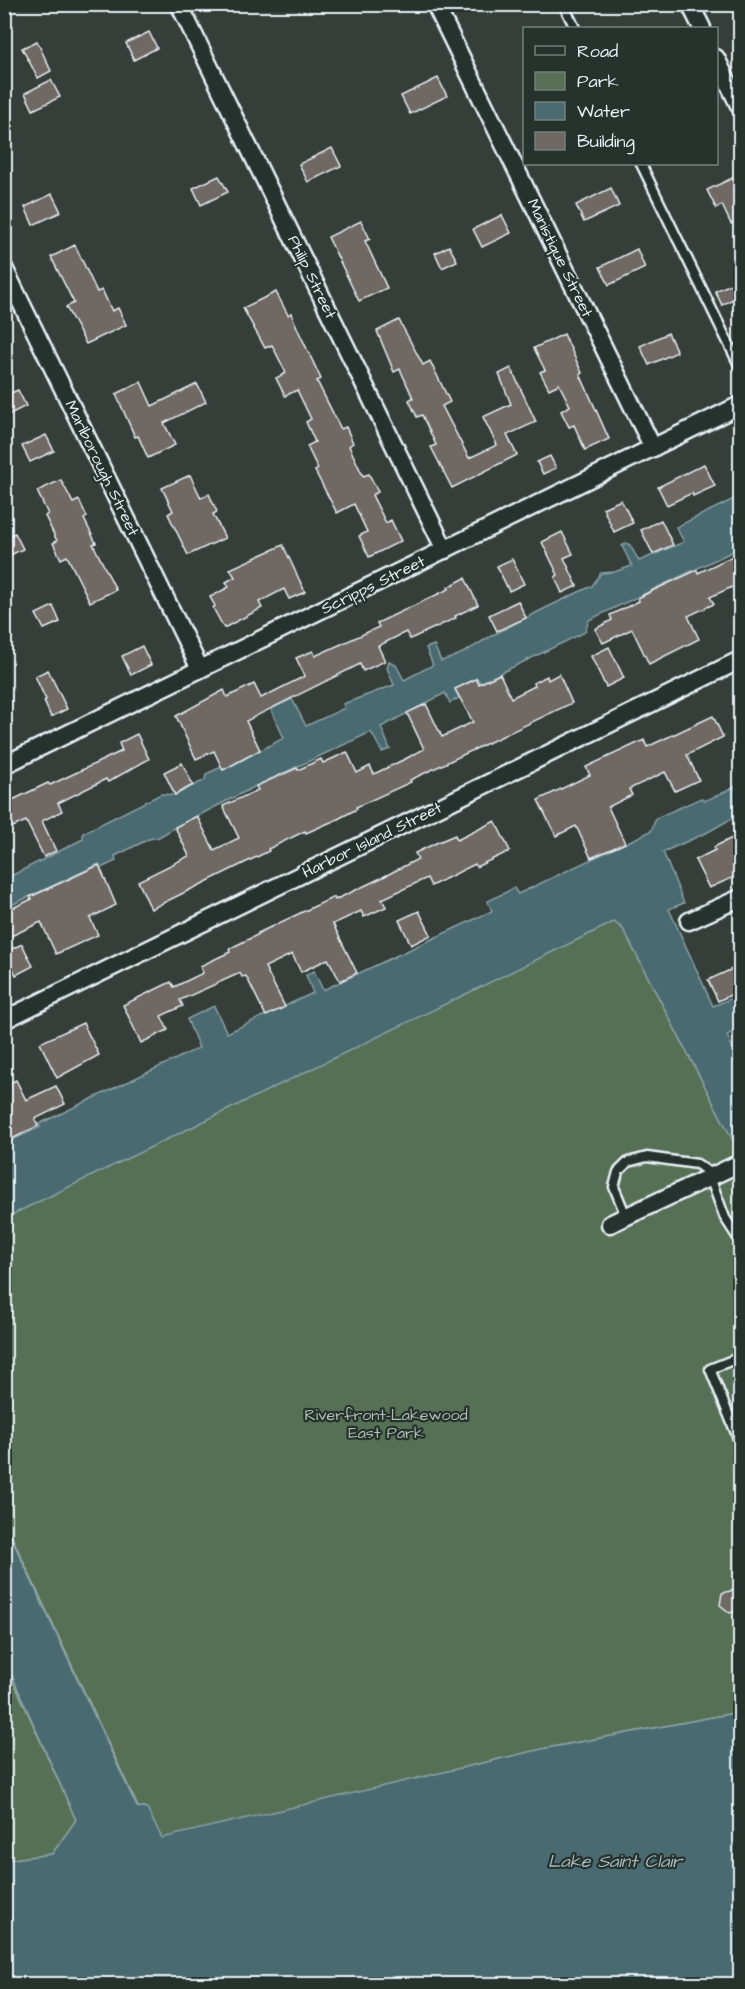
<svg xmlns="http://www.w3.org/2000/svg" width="745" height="1989" viewBox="0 0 745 1989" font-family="'Architects Daughter',sans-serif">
<rect width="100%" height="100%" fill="#353e38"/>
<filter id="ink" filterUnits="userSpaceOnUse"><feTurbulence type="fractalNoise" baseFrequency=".0167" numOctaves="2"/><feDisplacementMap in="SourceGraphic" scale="12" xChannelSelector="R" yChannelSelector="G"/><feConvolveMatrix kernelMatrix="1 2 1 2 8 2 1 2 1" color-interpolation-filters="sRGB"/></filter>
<g filter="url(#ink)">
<g fill="#576f54" stroke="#a0b0a6" stroke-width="1.5">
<polygon points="614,921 623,929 740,1154 740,1712 547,1748 162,1839 147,1809 138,1807 5,1522 4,1218"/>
<polygon points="4,1660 76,1820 52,1854 5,1860"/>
</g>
<g fill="#4a6b71" stroke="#89a1a7" stroke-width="1.5">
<path d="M 738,497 L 740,501 L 740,548 L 589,620 L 585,632 L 480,683 L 477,678 L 455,689 L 459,698 L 450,703 L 445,693 L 381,727 L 390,749 L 382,752 L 371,732 L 256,786 L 174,828 L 159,837 L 149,839 L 115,856 L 116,861 L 101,868 L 99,864 L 5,908 L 5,879 L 83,839 L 83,833 L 161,794 L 175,795 L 205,780 L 206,774 L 221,767 L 223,770 L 284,738 L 271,709 L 292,699 L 306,726 L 345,708 L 343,704 L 394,685 L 387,668 L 389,661 L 396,665 L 404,680 L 433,665 L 426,648 L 434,645 L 441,661 C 465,655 474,645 495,634 C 527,617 559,601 592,586 L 601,573 L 614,572 L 632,566 L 622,546 L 626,543 L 630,545 L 639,561 L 684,542 L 676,527 Z"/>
<polygon points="740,774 740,814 706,833 663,852 684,903 669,909 713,1006 740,995 740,1028 727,1035 734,1051 739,1049 740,1052 740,1154 623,929 614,922 5,1218 4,1142 6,1143 40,1127 39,1124 199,1048 187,1019 214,1006 227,1033 313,993 306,975 314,971 323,990 492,911 488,901 514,888 518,894 651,831 656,818 701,798 705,801 737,786"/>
<polygon points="4,1522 137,1807 147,1809 162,1838 542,1749 740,1712 740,1984 5,1984 5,1860 52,1854 76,1820 5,1660"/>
</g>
<g fill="#706863" stroke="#e8f1f8" stroke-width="1.5">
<polygon points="149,32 157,48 134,60 126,43"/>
<polygon points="37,41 51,71 38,78 22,48"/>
<polygon points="438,78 447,96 410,114 401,96"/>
<polygon points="51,80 60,97 33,110 25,93"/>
<polygon points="332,148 341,166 308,182 299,164"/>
<polygon points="741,174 741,220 731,224 722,205 716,208 707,190"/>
<polygon points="219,176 228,192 201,205 193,188"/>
<polygon points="611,188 619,206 584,222 576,205"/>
<polygon points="52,194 61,212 33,225 25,207"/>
<polygon points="502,215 511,233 482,247 473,229"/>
<polygon points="361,221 370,239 365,241 387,288 359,301 328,237"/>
<polygon points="75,245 97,292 102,290 112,311 118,308 126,325 86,344 66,307 74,303 51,257"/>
<polygon points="449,246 457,261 442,268 435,253"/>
<polygon points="637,249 645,268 609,285 600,267"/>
<polygon points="731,284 737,297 722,305 715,291"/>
<polygon points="276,292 288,315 291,313 299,332 321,379 317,381 341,429 346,427 353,443 349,446 363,476 369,474 378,492 372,495 386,523 391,520 401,541 369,557 359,536 367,532 354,504 337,513 315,471 318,469 307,446 315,442 306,422 311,419 297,390 285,396 276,378 286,373 272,345 265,348 243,308"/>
<polygon points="399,320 423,365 430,361 450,402 442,406 469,458 497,445 483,417 511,404 499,374 511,368 536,422 507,435 517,455 452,488 431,447 436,445 422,415 417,417 409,400 413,398 400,369 394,372 377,331"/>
<polygon points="668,333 677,352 649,365 640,346"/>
<polygon points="564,334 582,373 580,374 609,439 585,450 574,425 569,427 561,411 570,406 559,384 549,389 540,372 545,370 534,348"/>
<polygon points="141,382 152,406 197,384 206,402 164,423 175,445 148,458 138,436 135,437 116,394"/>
<polygon points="18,390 26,406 4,417 4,396"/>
<polygon points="46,435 54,451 30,462 22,446"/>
<polygon points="550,456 556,468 543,474 537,462"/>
<polygon points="704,464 715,486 693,496 692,493 667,505 658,487"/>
<polygon points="190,475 201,498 209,494 217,512 213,514 225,538 188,555 168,514 173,511 162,488"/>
<polygon points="61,480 73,503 79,500 87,517 84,519 96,543 93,544 116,590 90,602 67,556 61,559 53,543 57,541 45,516 48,514 37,491"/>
<polygon points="621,500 633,523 614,532 603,508"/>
<polygon points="661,520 673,545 653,554 641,530"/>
<polygon points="562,532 573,554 564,558 577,586 562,593 555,577 558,575 542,542"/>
<polygon points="15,533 23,549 4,558 4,538"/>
<polygon points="283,545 305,592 289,599 284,589 259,602 262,608 224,628 213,608 215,606 210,597 229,587 226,582 235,577 230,569"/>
<polygon points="737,554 741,562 741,583 710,597 714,604 688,616 699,639 649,664 632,629 603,643 595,629 612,620 610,615 639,601 638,598 656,589 697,570 698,573"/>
<polygon points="512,559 524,584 509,591 497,566"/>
<polygon points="465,578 478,605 455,616 456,618 410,639 406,632 378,646 385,661 363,671 360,664 246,721 260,750 223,770 214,751 196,759 176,716 224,690 227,697 254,684 261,698 305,676 296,658 313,651 315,656 379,627 377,623 449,589 448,587"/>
<polygon points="518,601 526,618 497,631 489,615"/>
<polygon points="53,606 60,622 44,629 36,614"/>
<polygon points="142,646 151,665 131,675 122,656"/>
<polygon points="609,647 624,678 606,687 591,656"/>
<polygon points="48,670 67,709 51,717 44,701 46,700 35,676"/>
<polygon points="500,674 511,698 535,686 533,683 547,676 548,680 559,674 572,703 410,780 411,782 356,807 357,809 338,819 306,833 305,831 268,849 269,851 151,909 138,881 189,856 175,827 197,816 214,850 239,838 223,806 258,790 256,786 297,768 298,770 321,759 323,763 347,752 357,773 370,766 374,774 407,758 424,749 407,713 426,704 442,737 473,722 455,689 476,679 479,684"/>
<polygon points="713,716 723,737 687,755 699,780 675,791 665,772 629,789 632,795 608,807 625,843 591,858 576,826 556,836 538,800 590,775 586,767 644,740 647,747"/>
<polygon points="137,734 149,759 108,782 106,779 58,803 62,811 42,821 56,851 44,857 26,821 4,831 4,804 48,783 50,785 122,751 119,743"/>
<polygon points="182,763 193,785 175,795 164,772"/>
<polygon points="495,821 510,851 476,867 475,864 431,886 427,878 382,899 386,907 364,917 361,911 333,924 357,973 340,981 328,959 301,972 292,954 265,967 285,1007 266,1016 246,976 242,977 240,973 180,1000 183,1006 161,1016 168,1030 141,1043 123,1005 171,982 174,987 203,973 200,966 230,952 229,949 259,934 258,933 334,897 335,900 383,877 418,859 415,853 436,843 455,835 457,840"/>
<polygon points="741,837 741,874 709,888 695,860 715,850 714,847 732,838 733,840"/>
<polygon points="99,865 116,905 90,918 98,935 56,954 41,922 9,937 4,928 4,912 32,899 30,897"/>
<polygon points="419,911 431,935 411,945 399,920"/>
<polygon points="22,944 33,966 16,975 5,952"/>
<polygon points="741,965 741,990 718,1001 708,980"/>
<polygon points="83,1023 99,1055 57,1078 40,1043"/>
<polygon points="16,1080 26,1100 56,1086 65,1104 35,1119 38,1126 4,1143 4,1086"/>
<polygon points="734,1590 741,1595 741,1609 730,1613 720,1605 722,1593"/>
</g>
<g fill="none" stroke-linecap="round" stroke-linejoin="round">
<defs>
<g id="service">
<polyline points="563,4 575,28"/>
<polyline points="641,164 740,367"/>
<polyline points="626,1216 614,1187 618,1172 628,1162 647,1157 697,1164 708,1172 725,1218 740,1241"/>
<polyline points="740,1357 710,1369 740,1443"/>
</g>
<g id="minor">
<polyline points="179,4 445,550"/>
<polyline points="435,4 653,448"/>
<polyline points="690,4 702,28"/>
<polyline points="716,58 740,107"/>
<polyline points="4,268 200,669"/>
<polyline points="4,765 740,405"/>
<polyline points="689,921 740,898"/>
<polyline points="4,1020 740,660"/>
<polyline points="610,1224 740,1163"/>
</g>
</defs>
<use href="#service" stroke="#e8f1f8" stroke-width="13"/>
<use href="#minor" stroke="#e8f1f8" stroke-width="21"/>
<use href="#service" stroke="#26332d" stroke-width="8"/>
<use href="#minor" stroke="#26332d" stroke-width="16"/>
</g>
</g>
<g text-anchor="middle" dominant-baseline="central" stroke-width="4.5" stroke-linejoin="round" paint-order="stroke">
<g font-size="16" fill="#e8f1f8" stroke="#26332d">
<text transform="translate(560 258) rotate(64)">Manistique Street</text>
<text transform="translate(312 277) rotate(64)">Philip Street</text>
<text transform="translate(102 468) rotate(64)">Marlborough Street</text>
<text transform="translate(373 585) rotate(-26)">Scripps Street</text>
<text transform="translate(372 840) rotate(-26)">Harbor Island Street</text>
</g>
<g font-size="16" fill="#aebdb6" stroke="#26332d">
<text x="386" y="1415">Riverfront-Lakewood<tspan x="386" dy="18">East Park</tspan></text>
</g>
<g font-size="18" font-style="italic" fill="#a9bbc2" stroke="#26332d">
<text x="615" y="1861">Lake Saint Clair</text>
</g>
</g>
<rect width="745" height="1989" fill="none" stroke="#26332d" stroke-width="24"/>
<rect x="12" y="12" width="721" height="1965" fill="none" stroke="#e8f1f8" stroke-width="2" filter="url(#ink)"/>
<rect x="523" y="27" width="195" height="138" fill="#26332d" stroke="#747f7e" stroke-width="1.5"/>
<rect x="535" y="46" width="30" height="9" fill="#26332d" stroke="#747f7e" stroke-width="1.5"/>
<text x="577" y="57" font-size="18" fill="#e8f1f8">Road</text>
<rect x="535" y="72" width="30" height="18" fill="#576f54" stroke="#747f7e" stroke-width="1.5"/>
<text x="577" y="87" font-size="18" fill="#e8f1f8">Park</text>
<rect x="535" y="102" width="30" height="18" fill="#4a6b71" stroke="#747f7e" stroke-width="1.5"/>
<text x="577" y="117" font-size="18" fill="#e8f1f8">Water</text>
<rect x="535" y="132" width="30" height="18" fill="#706863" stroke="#747f7e" stroke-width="1.5"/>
<text x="577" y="147" font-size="18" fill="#e8f1f8">Building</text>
</svg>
